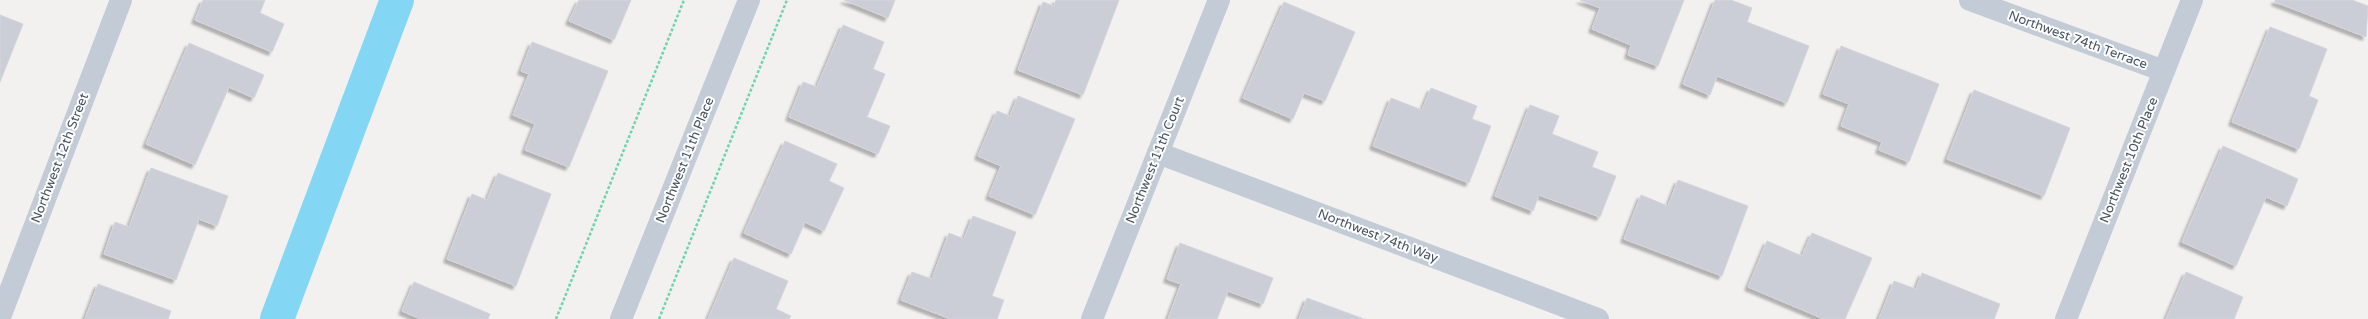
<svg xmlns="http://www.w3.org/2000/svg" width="2368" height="319" viewBox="0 0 2368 319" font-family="'Varela Round',sans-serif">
<defs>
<filter id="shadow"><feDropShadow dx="-3.5" dy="3.5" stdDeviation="1" flood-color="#0004"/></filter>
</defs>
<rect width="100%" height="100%" fill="#f3f0f0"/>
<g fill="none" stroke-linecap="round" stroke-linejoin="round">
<polyline stroke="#83d7f5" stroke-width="34" points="277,319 397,0"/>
</g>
<g fill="#cbced6" stroke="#d3d5dc" filter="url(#shadow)">
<polygon points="203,0 265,0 260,13 284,24 272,52 195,20"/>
<polygon points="579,0 631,0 614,40 569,21"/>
<polygon points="844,0 895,0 888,18"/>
<polygon points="1056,0 1119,0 1083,95 1018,70 1043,2 1054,6"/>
<polygon points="1580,0 1684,0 1658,66 1628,55 1631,45 1592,29 1600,8"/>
<polygon points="1715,0 1731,0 1752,8 1747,22 1809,46 1787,103 1717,76 1710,95 1683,84"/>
<polygon points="2275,0 2352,0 2368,6 2366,37 2275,2"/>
<polygon points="1284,2 1355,32 1325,101 1304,93 1293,119 1243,98"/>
<polygon points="0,15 23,24 0,82"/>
<polygon points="843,25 884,42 873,69 885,74 867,117 890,126 878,154 789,117 803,82 817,87"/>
<polygon points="2270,27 2327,49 2309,96 2318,100 2299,149 2232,122"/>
<polygon points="532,42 608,71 569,167 525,150 535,124 513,115 529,74 521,71"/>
<polygon points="189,43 264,75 254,98 229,87 195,165 146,144"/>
<polygon points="1841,46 1939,84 1909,162 1879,150 1882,142 1841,126 1849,104 1823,94"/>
<polygon points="1431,88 1477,106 1472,119 1491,126 1469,183 1373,146 1391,98 1422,110"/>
<polygon points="1974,90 2070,128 2044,196 1947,159"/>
<polygon points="1018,96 1075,119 1035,215 989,196 1001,166 978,156 997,111 1010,116"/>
<polygon points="1530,105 1559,116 1552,134 1598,152 1592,167 1616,176 1600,217 1539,195 1533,211 1495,196"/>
<polygon points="785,141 837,164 829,181 844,188 824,231 805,222 791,254 744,233"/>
<polygon points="2223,146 2298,179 2287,206 2266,197 2236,266 2182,242"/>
<polygon points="151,168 228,196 217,226 199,219 176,280 104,254 115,222 129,227"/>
<polygon points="498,173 551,194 516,286 447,259 472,194 487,200"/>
<polygon points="1678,180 1748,206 1722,276 1624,239 1641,195 1668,206"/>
<polygon points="973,216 1016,232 992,296 1004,300 997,319 951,319 901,300 912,272 932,279 949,233 964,239"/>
<polygon points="1812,233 1872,258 1845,319 1824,319 1748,287 1767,241 1802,256"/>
<polygon points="1180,243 1273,278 1263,304 1228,291 1217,319 1168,319 1181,284 1167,279"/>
<polygon points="734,258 788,281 776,309 791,316 789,319 708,319"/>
<polygon points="2186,272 2243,297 2234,319 2166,319"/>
<polygon points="1922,273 2000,304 1994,319 1879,319 1894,281 1916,289"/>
<polygon points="414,282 490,314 488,319 421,319 402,311"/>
<polygon points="98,284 171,311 168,319 85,319"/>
<polygon points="1307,298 1364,319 1299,319"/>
</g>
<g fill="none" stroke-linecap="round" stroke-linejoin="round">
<g stroke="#6ed6a9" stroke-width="2.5" stroke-dasharray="3 2" stroke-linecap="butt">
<polyline points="556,319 684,0"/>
<polyline points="659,319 787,0"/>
</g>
<g stroke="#c2cbd6" stroke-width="22">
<polyline points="1970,0 2164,71"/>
<polyline points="1158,153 1598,319"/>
<polyline points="0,317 121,0"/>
<polyline points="621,319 749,0"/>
<polyline points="1092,319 1219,0"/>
<polyline points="2066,319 2192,0"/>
</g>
</g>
<g text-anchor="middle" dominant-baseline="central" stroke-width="4" stroke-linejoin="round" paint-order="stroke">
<g font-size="13" fill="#46525f" stroke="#fff">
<text transform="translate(2078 40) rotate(20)">Northwest 74th Terrace</text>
<text transform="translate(60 158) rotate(-69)">Northwest 12th Street</text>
<text transform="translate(685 160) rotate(-68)">Northwest 11th Place</text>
<text transform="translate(1155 160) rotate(-68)">Northwest 11th Court</text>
<text transform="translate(2129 160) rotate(-68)">Northwest 10th Place</text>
<text transform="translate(1378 236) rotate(21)">Northwest 74th Way</text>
</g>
</g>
</svg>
